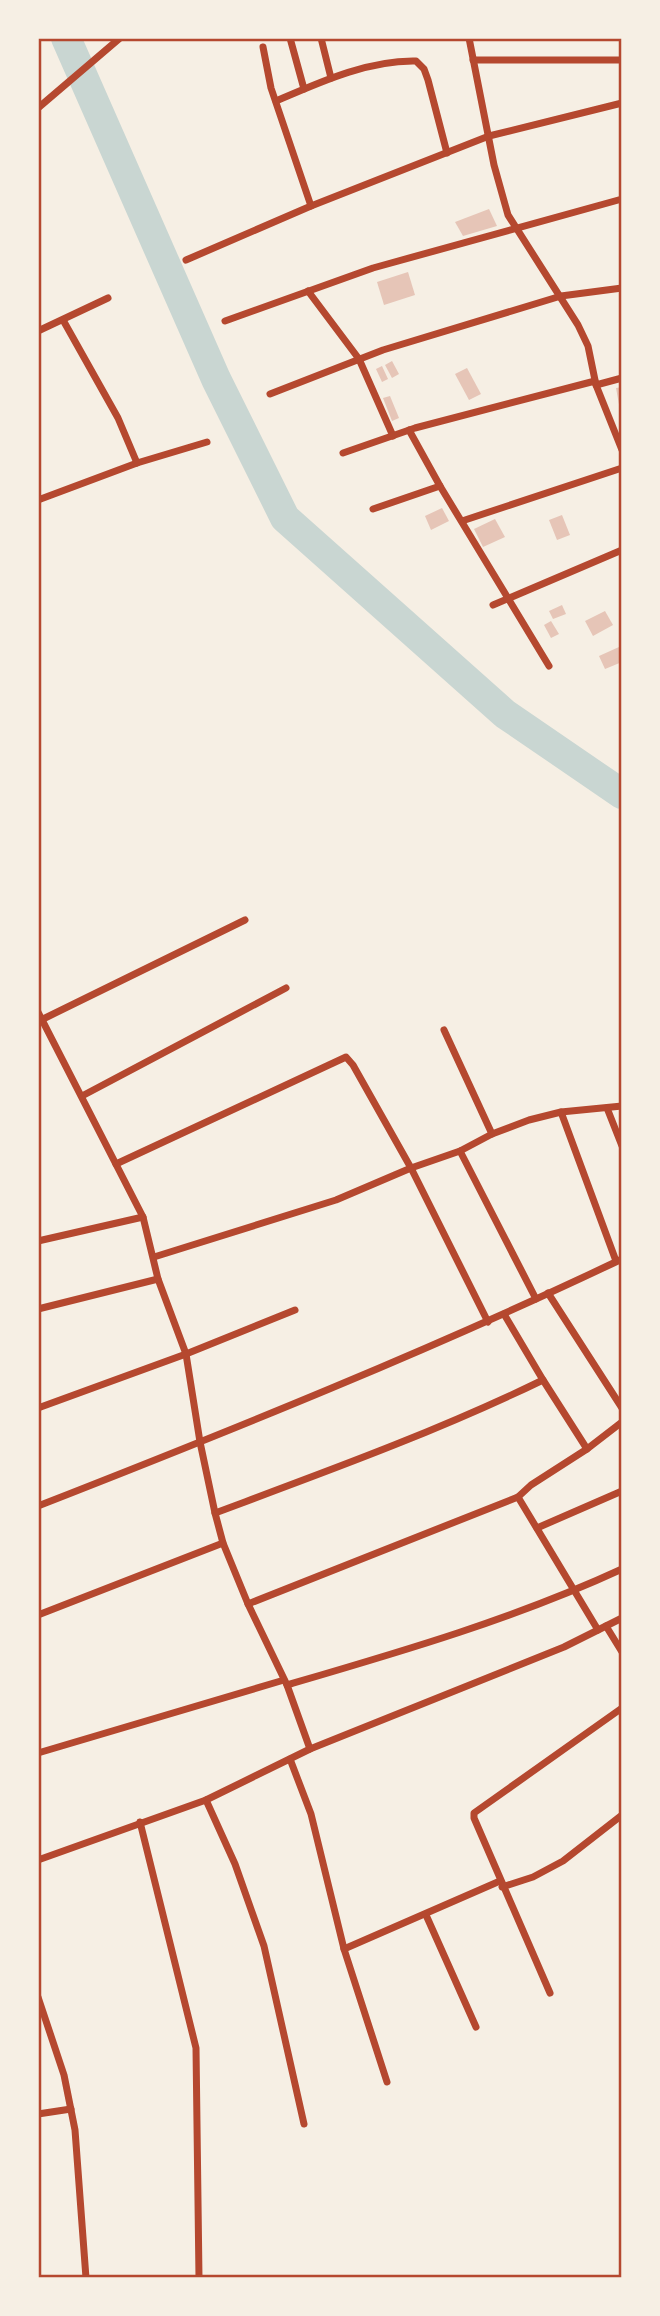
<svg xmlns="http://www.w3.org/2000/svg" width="660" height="2316" viewBox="0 0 660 2316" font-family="'Noto Sans',sans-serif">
<rect width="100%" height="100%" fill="#f6efe4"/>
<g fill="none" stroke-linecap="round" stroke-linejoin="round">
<polyline stroke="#c9d6d2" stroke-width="30" points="66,38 216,379 285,518 505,714 622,794"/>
</g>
<g fill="#e6c5b7">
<polygon points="489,209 497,226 463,236 455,222"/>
<polygon points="408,272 415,295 384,305 377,282"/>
<polygon points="392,361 399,374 392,378 385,365"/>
<polygon points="382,366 388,379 382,382 376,369"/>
<polygon points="467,368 481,394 469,400 455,374"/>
<polygon points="622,387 622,410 620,410 616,388"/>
<polygon points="390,396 399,418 392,421 383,398"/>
<polygon points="442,508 449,521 431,530 425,516"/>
<polygon points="562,515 570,535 557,540 549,520"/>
<polygon points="495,519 505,537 483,547 474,529"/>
<polygon points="562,605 566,614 553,619 549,611"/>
<polygon points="605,611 613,625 593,636 585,621"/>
<polygon points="551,621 559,634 551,638 544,625"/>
<polygon points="619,647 622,662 605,669 599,656"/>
</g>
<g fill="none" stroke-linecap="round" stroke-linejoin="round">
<g stroke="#b5482f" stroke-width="7">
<polyline points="290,38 304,89"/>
<polyline points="321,38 331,78"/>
<polyline points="469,38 494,165 508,215 578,325 588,346 596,385 622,450"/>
<polyline points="263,47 271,88 311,206"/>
<polyline points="473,60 622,60"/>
<path d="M 276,101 C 320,82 368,60 416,61 L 424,69 L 428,80 L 447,153"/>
<polyline points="38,108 120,38"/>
<polyline points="186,260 311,206 489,136 622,103"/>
<polyline points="308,291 359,359 393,436"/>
<polyline points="63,320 118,418 137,463"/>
<polyline points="225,321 373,268 622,199"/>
<polyline points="38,331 108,298"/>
<polyline points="596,385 622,378"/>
<polyline points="270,394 383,350 561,296 622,288"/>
<polyline points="409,430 440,486 549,666"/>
<polyline points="343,453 415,428 595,381"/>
<polyline points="38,500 137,463 207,442"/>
<polyline points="373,509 440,486"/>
<polyline points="462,521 622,468"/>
<polyline points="493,605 622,550"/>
<polyline points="38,1012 143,1217 158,1279 186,1354 200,1442 215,1513 223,1543 248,1604 287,1685 310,1749"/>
<polyline points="39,1021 245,920"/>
<polyline points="444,1030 492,1134"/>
<polyline points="82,1096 286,988"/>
<polyline points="607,1108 622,1146"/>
<polyline points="561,1112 616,1261"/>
<polyline points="460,1151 536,1299"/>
<polyline points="116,1164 346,1057 353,1065 411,1168 488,1322"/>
<polyline points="38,1241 143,1217"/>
<polyline points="154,1257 336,1200 411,1168 460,1151 492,1134 529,1120 561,1112 622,1106"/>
<polyline points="548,1293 622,1408"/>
<polyline points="38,1309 158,1279"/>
<polyline points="504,1314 543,1380 587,1449"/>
<polyline points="38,1408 186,1354 295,1310"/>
<polyline points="518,1497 598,1630"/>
<path d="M 38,1506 C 235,1429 431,1350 622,1259"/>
<path d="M 215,1513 C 325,1472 436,1432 543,1380"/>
<polyline points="537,1528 622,1491"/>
<polyline points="248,1604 518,1497 531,1485 587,1449 622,1422"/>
<polyline points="38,1615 223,1543"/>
<polyline points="606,1626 622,1652"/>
<path d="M 287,1685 C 400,1652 514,1619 622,1569"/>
<polyline points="38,1753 284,1680"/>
<polyline points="290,1759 311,1814 344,1949 387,2082"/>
<polyline points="206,1800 235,1864 264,1946 304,2124"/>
<polyline points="140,1822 196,2048 199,2278"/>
<polyline points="38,1860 206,1800 310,1749 564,1647 622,1618"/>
<polyline points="502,1887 533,1877 563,1861 622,1815"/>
<polyline points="426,1915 476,2027"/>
<polyline points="344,1949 500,1881"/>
<polyline points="550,1993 474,1818 474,1813 622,1708"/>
<polyline points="38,1997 64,2075 75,2130 86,2278"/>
<polyline points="38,2114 71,2109"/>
</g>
</g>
<rect width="660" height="2316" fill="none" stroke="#f6efe4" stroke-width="80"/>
<rect x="40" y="40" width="580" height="2236" fill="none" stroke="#b5482f" stroke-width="2.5"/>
</svg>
